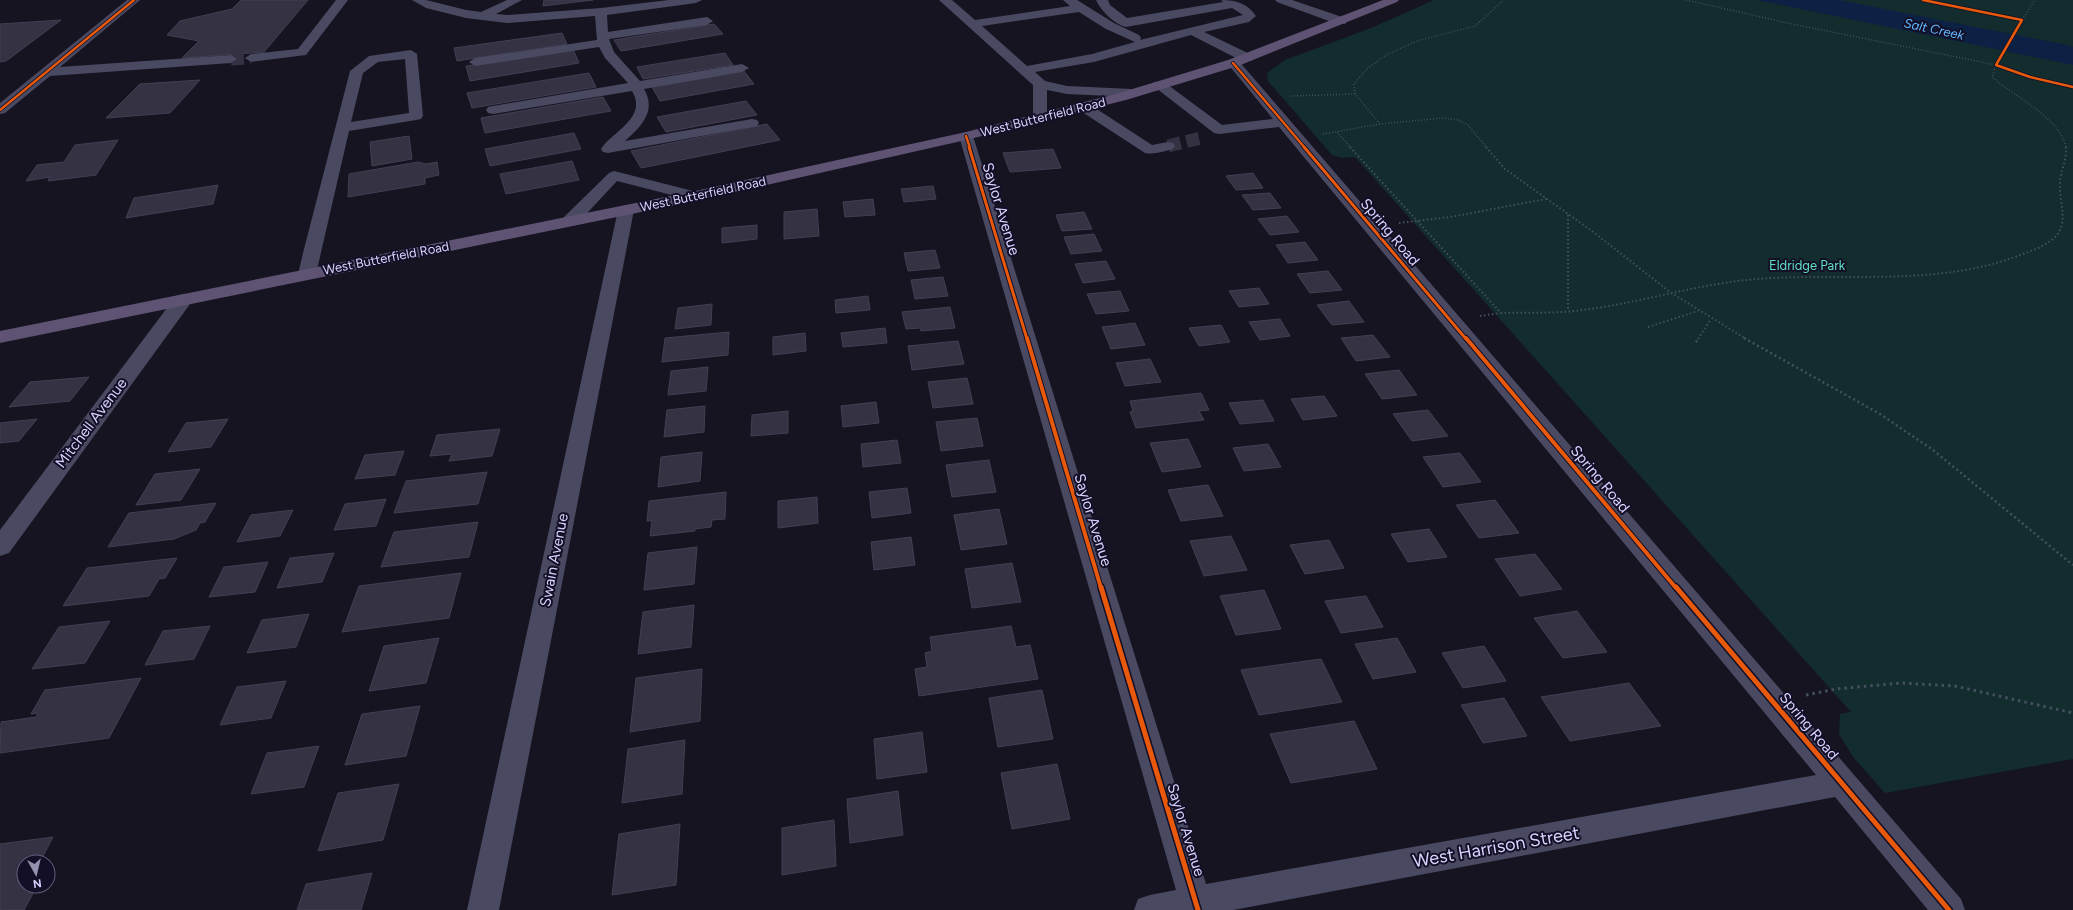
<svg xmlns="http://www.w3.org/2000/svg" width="2073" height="910" viewBox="0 0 2073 910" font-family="Figtree,sans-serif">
<rect width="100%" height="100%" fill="#161421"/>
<polygon fill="#132c2d" points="1434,0 2073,0 2073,759 1885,793 1853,757 1839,734 1840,714 1851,712 1355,157 1341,158 1332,155 1268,81 1267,73 1285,60 1371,28"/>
<polygon fill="#0d2144" points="1757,0 1839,0 2067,45 2073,47 2073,65"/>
<g fill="#343243" stroke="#433f54">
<polygon points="241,0 308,0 264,52 182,58 199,41 167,35 180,21 232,9"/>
<polygon points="544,0 593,0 543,6"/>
<polygon points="61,20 6,61 0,62 0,24"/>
<polygon points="714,24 723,34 621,51 614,40"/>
<polygon points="562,33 567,44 457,61 454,48"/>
<polygon points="573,49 579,63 470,81 466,66"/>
<polygon points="725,53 733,65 643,79 637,67"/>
<polygon points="744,71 754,84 660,101 652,87"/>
<polygon points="589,73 596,87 472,108 467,93"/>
<polygon points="200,80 170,113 106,118 140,84"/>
<polygon points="603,97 611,111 485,133 481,118"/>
<polygon points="746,101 757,115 666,132 657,117"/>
<polygon points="767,124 780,140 641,168 631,151"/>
<polygon points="574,133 581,149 490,166 485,149"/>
<polygon points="409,136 412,159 372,166 370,142"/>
<polygon points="118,140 96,175 48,181 50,177 26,181 37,165 64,162 75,145"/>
<polygon points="1053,149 1061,168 1010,172 1003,153"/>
<polygon points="572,161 579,180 506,194 500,174"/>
<polygon points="418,162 426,164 437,162 439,175 425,178 425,184 348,197 349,174"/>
<polygon points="1253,173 1263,188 1236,190 1226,176"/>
<polygon points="218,185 213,204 126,218 134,198"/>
<polygon points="933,186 936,199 904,202 901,189"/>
<polygon points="1270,193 1281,208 1253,210 1242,195"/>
<polygon points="873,199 875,215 845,217 843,202"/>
<polygon points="817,209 819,236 784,239 784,212"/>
<polygon points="1084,212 1092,229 1062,231 1056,215"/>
<polygon points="1287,216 1299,232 1270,235 1258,219"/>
<polygon points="757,225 757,239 722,243 722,228"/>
<polygon points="1094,234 1102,251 1071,254 1064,237"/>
<polygon points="1305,242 1318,260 1288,263 1276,245"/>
<polygon points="935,250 940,268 908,271 904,253"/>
<polygon points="1106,261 1115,279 1083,283 1075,264"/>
<polygon points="1328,271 1342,290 1310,293 1297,274"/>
<polygon points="943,277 948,296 915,299 911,280"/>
<polygon points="1259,288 1269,304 1239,307 1229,291"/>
<polygon points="1120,291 1129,311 1096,314 1087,294"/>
<polygon points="868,296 870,310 836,313 835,300"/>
<polygon points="1349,301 1364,322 1332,325 1317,305"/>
<polygon points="712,304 711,325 675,329 678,308"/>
<polygon points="950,307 955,328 921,331 920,328 906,329 902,312"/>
<polygon points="1280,319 1290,336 1260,340 1249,322"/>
<polygon points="1135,323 1145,345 1111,349 1102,327"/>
<polygon points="1221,325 1230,342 1199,346 1189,328"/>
<polygon points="885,328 887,343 843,347 841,333"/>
<polygon points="729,332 728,355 662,362 665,338"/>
<polygon points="805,333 806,351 773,355 773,337"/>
<polygon points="1373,335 1390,357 1356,361 1341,338"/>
<polygon points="958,341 964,364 912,370 908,346"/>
<polygon points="1150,359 1161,382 1125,386 1116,363"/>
<polygon points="708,367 706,391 668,395 671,371"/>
<polygon points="1399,370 1417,395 1382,399 1365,374"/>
<polygon points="89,377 70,401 9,407 30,382"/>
<polygon points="967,378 973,404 933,408 928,382"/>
<polygon points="1201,393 1209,410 1199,411 1204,420 1136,428 1130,412 1133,411 1130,401"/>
<polygon points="1324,396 1337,416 1303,420 1291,399"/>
<polygon points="1263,400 1274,421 1240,424 1229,403"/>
<polygon points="876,402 879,423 843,427 841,406"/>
<polygon points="705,406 704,432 664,437 667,410"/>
<polygon points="1428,410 1448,436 1412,441 1393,414"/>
<polygon points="788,411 788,433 751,436 752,415"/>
<polygon points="977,418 983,446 941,451 936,422"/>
<polygon points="37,419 19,441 0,443 0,423"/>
<polygon points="228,419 211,447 168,452 186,423"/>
<polygon points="500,429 492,456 449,461 452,454 430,456 437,435"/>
<polygon points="1188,439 1201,467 1162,472 1150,443"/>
<polygon points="897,440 901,463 863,467 861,444"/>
<polygon points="1268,444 1281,467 1244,471 1233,448"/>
<polygon points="404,451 395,475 355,479 365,455"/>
<polygon points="702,452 700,481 658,487 661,457"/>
<polygon points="1460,453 1481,482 1443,487 1423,457"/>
<polygon points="989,460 996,492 952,497 946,465"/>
<polygon points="200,469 181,500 136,505 155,474"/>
<polygon points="487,472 478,504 394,513 406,481"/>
<polygon points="1208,485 1223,516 1181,521 1168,490"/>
<polygon points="907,488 911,513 872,518 869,492"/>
<polygon points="726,492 725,519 712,520 711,527 695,529 695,531 650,536 652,521 647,521 649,501"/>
<polygon points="817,497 818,523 778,528 778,501"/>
<polygon points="386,499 376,526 334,530 345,504"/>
<polygon points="1495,500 1519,533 1479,538 1456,505"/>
<polygon points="216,503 205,522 200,523 196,530 174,539 108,547 129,513"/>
<polygon points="999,509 1007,544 961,550 954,515"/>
<polygon points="293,510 280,536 237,542 251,515"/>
<polygon points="478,522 469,557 381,567 394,532"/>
<polygon points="1429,529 1447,557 1408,562 1391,534"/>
<polygon points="1231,536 1247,570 1204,576 1190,541"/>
<polygon points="911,537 915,565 874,570 871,542"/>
<polygon points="1329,540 1344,568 1305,574 1290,545"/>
<polygon points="697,547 694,584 644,590 648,553"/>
<polygon points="334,553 322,582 277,588 290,558"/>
<polygon points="1535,554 1562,589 1520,596 1495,559"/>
<polygon points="177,558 165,578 159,579 149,596 63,606 87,568"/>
<polygon points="268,562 255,592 209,597 224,567"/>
<polygon points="1012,563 1021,602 972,608 965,569"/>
<polygon points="461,573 449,618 342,632 359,586"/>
<polygon points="1264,590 1281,629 1236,635 1220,596"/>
<polygon points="1366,596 1383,627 1341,633 1325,601"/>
<polygon points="694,605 691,647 638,654 643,612"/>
<polygon points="1577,611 1607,652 1563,658 1534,618"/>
<polygon points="309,614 296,647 247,653 262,620"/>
<polygon points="110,621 85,663 32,669 59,627"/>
<polygon points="210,626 194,659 145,665 163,631"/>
<polygon points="1011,626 1016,647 1030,645 1038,679 919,696 915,669 927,667 925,653 932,651 930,637"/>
<polygon points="439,638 426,683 369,691 384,646"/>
<polygon points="1397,638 1416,672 1373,679 1355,644"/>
<polygon points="1484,646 1506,681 1463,688 1442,653"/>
<polygon points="1321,659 1342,702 1259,715 1241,670"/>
<polygon points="702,669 700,721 630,732 636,678"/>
<polygon points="141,678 109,738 0,753 1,722 36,717 38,713 31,714 45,690"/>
<polygon points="286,681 271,718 220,725 237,687"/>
<polygon points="1629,683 1661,726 1570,741 1541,697"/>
<polygon points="1042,690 1053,739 998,747 989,698"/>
<polygon points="1504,698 1527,736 1483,743 1461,705"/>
<polygon points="420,706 406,756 345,765 362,714"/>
<polygon points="1354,721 1377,769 1291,783 1270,734"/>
<polygon points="922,732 927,772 877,779 874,739"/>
<polygon points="685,740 682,794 622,803 628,749"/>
<polygon points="319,746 304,787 251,794 267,753"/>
<polygon points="1057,764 1070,819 1012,829 1001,773"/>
<polygon points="399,784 383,840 318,851 338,793"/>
<polygon points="898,791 903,835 850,843 847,799"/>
<polygon points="834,820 836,866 782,875 782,828"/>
<polygon points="680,824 676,885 612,895 619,834"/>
<polygon points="53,837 40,862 24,862 24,886 37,886 24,910 0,910 0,844"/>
<polygon points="372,873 361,910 297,910 306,884"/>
</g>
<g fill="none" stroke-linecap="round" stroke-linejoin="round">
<g stroke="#333142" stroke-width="13" stroke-dasharray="13 6" stroke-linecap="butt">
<polyline points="231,59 251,58"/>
<polyline points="1168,146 1205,137"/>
</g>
<g stroke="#44505f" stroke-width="1.5" stroke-dasharray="1 2" stroke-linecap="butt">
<path d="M 1686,0 L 1792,24 L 1996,65 L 1992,77 C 2014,97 2060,117 2066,148"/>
<polyline points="2022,20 2035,0"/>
<polyline points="1291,96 1355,94"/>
<polyline points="1380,124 1355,94 1354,84 1368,68 1386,55 1417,41 1475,26 1504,0"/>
<polyline points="1337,132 1351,148"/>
<polyline points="1323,134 1380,124 1443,118 1458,120 1468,125 1487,148"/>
</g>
<g stroke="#44505f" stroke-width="2" stroke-dasharray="1.5 2.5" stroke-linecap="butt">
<path d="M 1350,147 L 1501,313 C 1528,312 1556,314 1583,310 C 1638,303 1691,286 1746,280 C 1835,271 1929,288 2015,257 C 2028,252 2042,248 2053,239 C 2071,224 2058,201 2060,182 C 2061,170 2067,159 2066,147"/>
<polyline points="1486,147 1505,169 1592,231 1670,292 1746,339"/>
<polyline points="1568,215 1568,311"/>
<polyline points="1399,223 1450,217 1546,199"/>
<polyline points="1480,316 1500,313"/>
<polyline points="1648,327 1698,311"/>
<polyline points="1698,339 1711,319"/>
</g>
<g stroke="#44505f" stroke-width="2.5" stroke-dasharray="2 3" stroke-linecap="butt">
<polyline points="1744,338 1880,414 1933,450 2073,565"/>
<polyline points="1696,342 1699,338"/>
</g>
<polyline stroke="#44505f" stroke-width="3" stroke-dasharray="2.5 4" stroke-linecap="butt" points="1806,695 1836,689 1901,683 1955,686 2073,713"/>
<g fill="#4a4962" fill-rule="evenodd">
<polygon points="127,0 140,0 60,67 231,55 237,59 231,63 50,76 5,113 0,114 0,103"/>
<polygon points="336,0 348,0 306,55 251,62 245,58 251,54 298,49"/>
<path d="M 412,0 L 426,0 L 466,10 L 481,12 L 507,0 L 522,0 L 496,14 L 507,15 L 601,8 L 669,0 L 702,0 L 696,3 L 607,15 L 608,32 L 707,17 L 713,21 L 707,25 L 609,39 L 614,52 L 640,81 L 742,64 L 749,68 L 742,72 L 644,89 C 657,111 641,127 625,141 L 752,119 L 757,120 L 759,123 L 757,126 L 752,127 L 608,153 L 603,152 L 601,149 C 613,131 648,118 632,91 L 493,114 L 488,113 L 486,110 L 488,107 L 493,106 L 628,83 L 605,58 L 599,47 L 475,66 L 469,62 L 475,58 L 597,40 L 595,16 L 507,23 L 466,18 L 426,8 Z"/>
<path d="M 939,0 L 952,0 L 975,20 L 1070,6 L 1063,0 L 1077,0 L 1114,23 L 1139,35 L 1141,38 L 1140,40 L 1243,15 L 1232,8 L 1126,27 C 1114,24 1101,11 1096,0 L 1108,0 L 1110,5 L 1127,18 L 1223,2 L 1221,0 C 1236,0 1247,3 1256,16 L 1249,22 L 1204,32 L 1252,55 L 1253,58 L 1252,61 L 1242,61 L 1191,35 L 1094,62 L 1035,72 L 1045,81 L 1067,86 L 1132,89 L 1139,93 L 1132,97 L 1067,94 L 1047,90 L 1047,118 L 1045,121 L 1035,121 L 1033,118 L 1033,85 ZM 1079,12 L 1106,29 L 1135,42 L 1092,54 L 1027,66 L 982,26 Z"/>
<polygon points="1275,0 1292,0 1345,18 1347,21 1345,24 1337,24 1277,2"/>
<path d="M 411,50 L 417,54 L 423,116 L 421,119 L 416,120 L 349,131 L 316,274 L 313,278 L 307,279 L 301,278 L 298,274 L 304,249 L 350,71 L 369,56 ZM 405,59 L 409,113 L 351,122 L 363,73 L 378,62 Z"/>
<polygon points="1233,59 1238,60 1961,899 1965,910 1928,910 1835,797 1233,910 1134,910 1138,899 1150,895 1176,890 959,136 961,133 971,133 973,136 1206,884 1816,775 1279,127 1219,134 1214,133 1152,85 1154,82 1164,82 1222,125 1273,119 1227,63"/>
<path d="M 1084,103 L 1089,104 L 1152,145 L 1168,142 L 1173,143 L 1175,146 L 1173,149 C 1164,151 1154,155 1145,153 L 1079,110 L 1077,107 L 1079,104 Z"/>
<polygon points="614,171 701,193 703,196 701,199 695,201 617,181 576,225 570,226 564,225 562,221 564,217 609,173"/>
<polygon points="626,205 632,207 634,210 499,910 467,910 618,210 620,207"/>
<polygon points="183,294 190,296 192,300 190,304 9,553 0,556 0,530 176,296"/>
</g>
<polygon fill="#5e5373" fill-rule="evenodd" points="1383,0 1399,0 1397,2 1238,66 1126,100 966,140 695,201 0,343 0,331 695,191 966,132 1116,94 1228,60"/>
<defs>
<g id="cycleway-far3">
<polyline points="1923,0 2022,20 1996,65 2030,77 2073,87"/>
<polyline points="1233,63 1305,148"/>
<polyline points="0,110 134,0"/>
<polyline points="966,136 970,148"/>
</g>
<g id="cycleway-far2">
<polyline points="969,147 1027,339"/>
<polyline points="1304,147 1466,339"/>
</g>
<g id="cycleway-far1">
<polyline points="1027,338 1101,588"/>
<polyline points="1466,338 1676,588"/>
</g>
<g id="cycleway">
<polyline points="1101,587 1198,910"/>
<polyline points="1676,587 1949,910"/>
</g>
</defs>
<use href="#cycleway-far3" stroke="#130f26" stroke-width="4"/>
<use href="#cycleway-far2" stroke="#130f26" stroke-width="5"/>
<use href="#cycleway-far1" stroke="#130f26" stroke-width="6"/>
<use href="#cycleway" stroke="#130f26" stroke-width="8"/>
<use href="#cycleway-far3" stroke="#e8590c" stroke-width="2.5"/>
<use href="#cycleway-far2" stroke="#e8590c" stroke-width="3"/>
<use href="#cycleway-far1" stroke="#e8590c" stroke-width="4"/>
<use href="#cycleway" stroke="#e8590c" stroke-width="5"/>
</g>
<g text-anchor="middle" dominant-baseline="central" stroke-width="4" stroke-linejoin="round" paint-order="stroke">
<g font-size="13" font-style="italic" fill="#62b6ff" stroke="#130f26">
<text transform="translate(1934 29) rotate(12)">Salt Creek</text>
</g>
<g font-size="13" fill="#d9d4ff" stroke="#130f26">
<text transform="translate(1043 117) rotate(-14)">West Butterfield Road</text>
<text transform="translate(703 194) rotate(-12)">West Butterfield Road</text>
<text transform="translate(386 258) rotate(-11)">West Butterfield Road</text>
</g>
<g font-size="13" fill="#5fe0c0" stroke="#130f26">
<text x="1807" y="265">Eldridge Park</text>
</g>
<g font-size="15" fill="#d9d4ff" stroke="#130f26">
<text transform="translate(1001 209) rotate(73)">Saylor Avenue</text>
<text transform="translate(1390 232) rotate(50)">Spring Road</text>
<text transform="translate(91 423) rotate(-53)">Mitchell Avenue</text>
<text transform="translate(1600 479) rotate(50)">Spring Road</text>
<text transform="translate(1093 520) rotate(73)">Saylor Avenue</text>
<text transform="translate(554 560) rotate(-79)">Swain Avenue</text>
<text transform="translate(1809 726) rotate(50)">Spring Road</text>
<text transform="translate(1186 830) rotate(73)">Saylor Avenue</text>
</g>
<g font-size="18" fill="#d9d4ff" stroke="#130f26">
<text transform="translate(1496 847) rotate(-10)">West Harrison Street</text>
</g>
</g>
<g transform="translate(36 874) rotate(172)"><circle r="19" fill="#130f26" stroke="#625e7d"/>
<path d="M0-3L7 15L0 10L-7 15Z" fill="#9591b1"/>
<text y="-6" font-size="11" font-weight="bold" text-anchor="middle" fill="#d9d4ff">N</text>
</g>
</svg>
